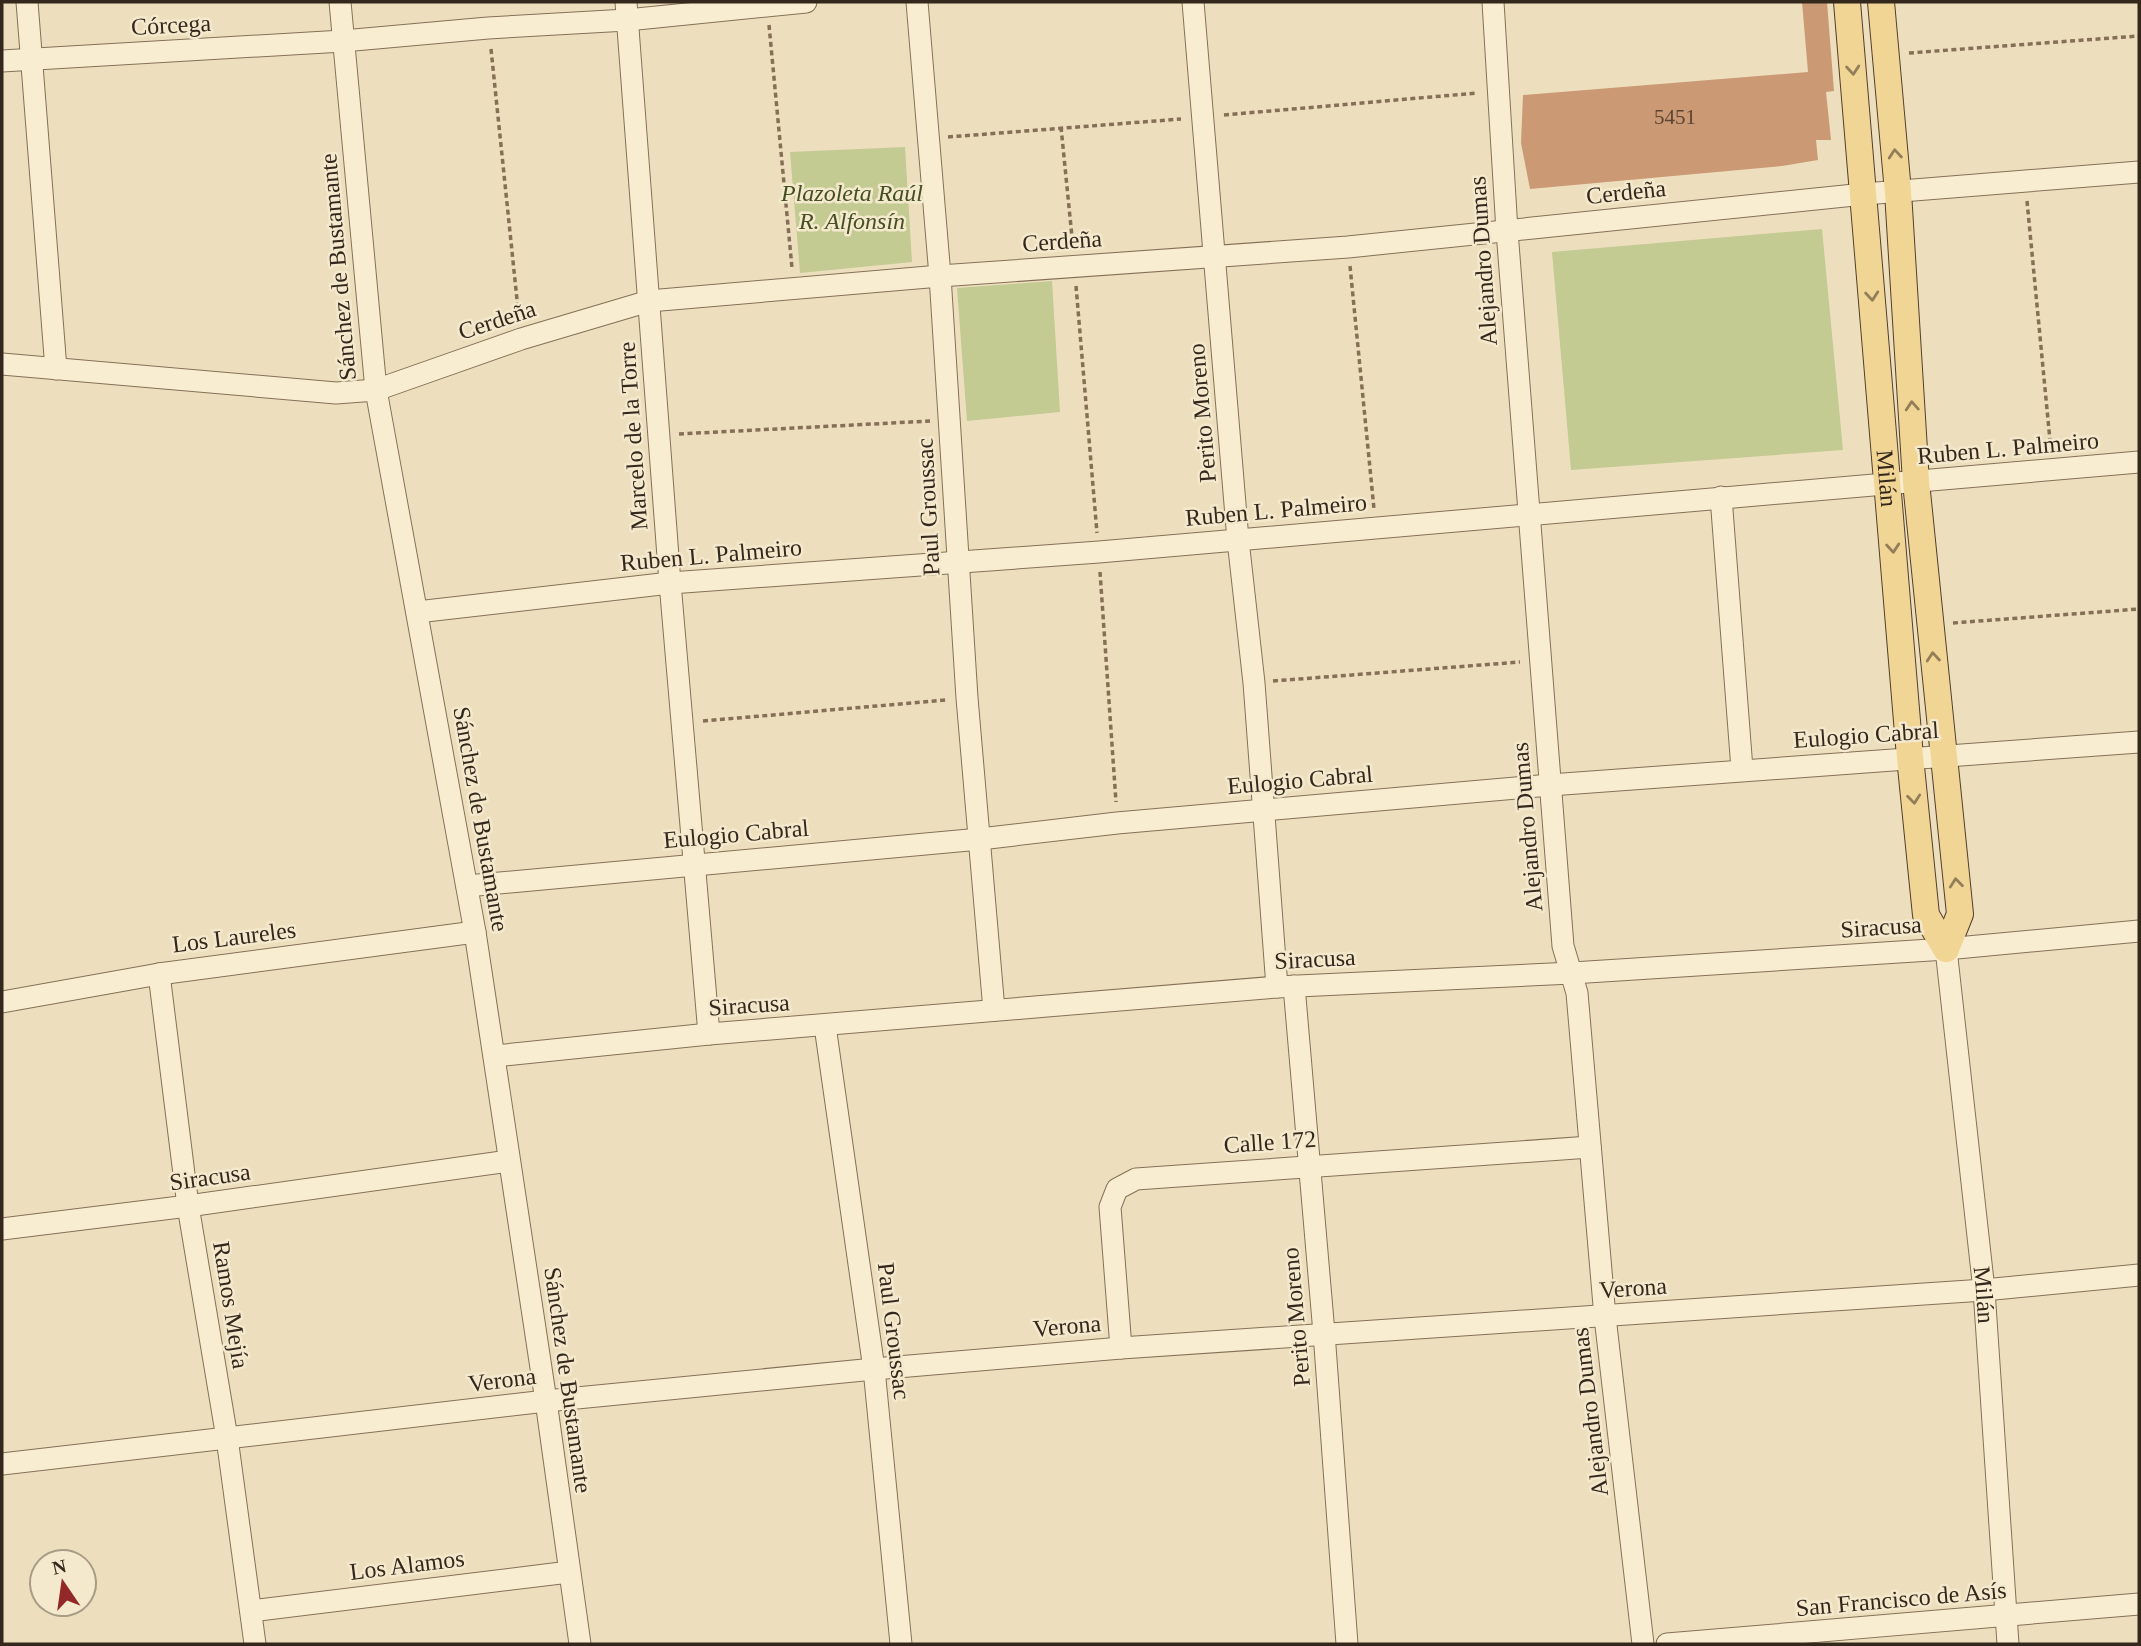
<svg xmlns="http://www.w3.org/2000/svg" width="2141" height="1646" viewBox="0 0 2141 1646" font-family="'Times New Roman',serif">
<rect width="100%" height="100%" fill="#eddfbe"/>
<g fill="#c3ca92">
<polygon points="905,147 912,262 800,273 790,152"/>
<polygon points="1822,229 1843,450 1571,470 1552,252"/>
<polygon points="1052,281 1060,412 967,421 957,288"/>
</g>
<polygon fill="#cb9974" points="1802,2 1827,2 1834,91 1826,92 1831,140 1816,140 1818,160 1782,166 1530,189 1521,143 1523,95 1808,72"/>
<g fill="none" stroke-linecap="round" stroke-linejoin="round">
<defs>
<g id="minor">
<polyline points="27,2 56,369"/>
<polyline points="340,2 376,390 475,932 546,1401 580,1644"/>
<polyline points="626,2 670,583 709,1034"/>
<polyline points="917,2 940,276 967,698 994,1010"/>
<polyline points="1193,2 1238,540 1254,683 1277,987"/>
<polyline points="1493,2 1507,231 1563,946 1577,993 1605,1317 1643,1644"/>
<polyline points="2,61 343,41 488,28 627,20 806,2"/>
<polyline points="2,364 336,393 376,390 521,339 649,301 940,276 1348,247 1864,194 2139,172"/>
<polyline points="1721,497 1742,769"/>
<polyline points="417,612 670,583 1099,552 2139,462"/>
<polyline points="467,886 980,839 1117,823 1550,785 2139,742"/>
<path id="s1" d="M 1946,949 L 1984,1290 L 2008,1644"/>
<polyline points="159,974 188,1206 227,1438 255,1644"/>
<polyline points="1294,986 1324,1333 1347,1644"/>
<polyline points="2,1002 159,974 475,932"/>
<polyline points="825,1026 874,1369 901,1644"/>
<polyline points="495,1056 709,1034 1277,987 1572,973 1946,949 2139,931"/>
<polyline points="2,1229 188,1206 509,1161"/>
<polyline points="1121,1348 1110,1207 1117,1189 1136,1179 1590,1147"/>
<polyline points="2,1464 546,1401 874,1369 1121,1348 1984,1290 2139,1275"/>
<polyline points="251,1611 569,1572"/>
<polyline points="1667,1644 2139,1604"/>
</g>
<g id="major">
<path id="s2" d="M 1847,2 L 1910,757 L 1926,915 L 1946,949"/>
<polyline points="1881,2 1898,192 1916,482 1960,914 1946,949"/>
</g>
</defs>
<use href="#minor" stroke="#857057" stroke-width="23"/>
<use href="#major" stroke="#523e2c" stroke-width="28"/>
<g stroke="#857057" stroke-width="3.5" stroke-dasharray="5 3.5" stroke-linecap="butt">
<polyline points="769,25 792,268"/>
<polyline points="491,49 519,319"/>
<polyline points="1909,53 2139,36"/>
<polyline points="1224,115 1477,93"/>
<polyline points="1061,127 1073,247"/>
<polyline points="948,137 1181,119"/>
<polyline points="2027,201 2051,451"/>
<polyline points="1350,266 1374,509"/>
<polyline points="1076,286 1097,533"/>
<polyline points="679,434 930,421"/>
<polyline points="1100,572 1116,802"/>
<polyline points="1953,623 2139,609"/>
<polyline points="1273,681 1520,662"/>
<polyline points="703,721 946,700"/>
</g>
<use href="#minor" stroke="#f8edd1" stroke-width="21"/>
<use href="#major" stroke="#f1d595" stroke-width="26"/>
</g>
<defs><path id="oneway-chevron" d="M-2-3.5L2.5 0L-2 3.5" fill="none" stroke-width="1.6" stroke-linecap="round" stroke-linejoin="round" transform="scale(1.75)"/></defs>
<g stroke="#927e58">
<use href="#oneway-chevron" transform="translate(1853 70) rotate(85)"/>
<use href="#oneway-chevron" transform="translate(1895 154) rotate(-95)"/>
<use href="#oneway-chevron" transform="translate(1872 296) rotate(85)"/>
<use href="#oneway-chevron" transform="translate(1912 406) rotate(-94)"/>
<use href="#oneway-chevron" transform="translate(1893 548) rotate(85)"/>
<use href="#oneway-chevron" transform="translate(1933 657) rotate(-95)"/>
<use href="#oneway-chevron" transform="translate(1914 799) rotate(84)"/>
<use href="#oneway-chevron" transform="translate(1956 883) rotate(-96)"/>
</g>
<g text-anchor="middle" dominant-baseline="central" stroke-width="5" stroke-linejoin="round" paint-order="stroke">
<g font-size="21" fill="#5a4432">
<text x="1675" y="117">5451</text>
</g>
<g font-size="24" fill="#34281c" stroke="#f4e9cd">
<text transform="translate(171 25) rotate(-3)">Córcega</text>
<text transform="translate(1626 192) rotate(-6)">Cerdeña</text>
<text transform="translate(1062 241) rotate(-4)">Cerdeña</text>
<text transform="translate(1483 261) rotate(-94)">Alejandro Dumas</text>
<text transform="translate(338 267) rotate(-95)">Sánchez de Bustamante</text>
<text transform="translate(497 320) rotate(-18)">Cerdeña</text>
<text transform="translate(1202 413) rotate(-95)">Perito Moreno</text>
<text transform="translate(633 436) rotate(-94)">Marcelo de la Torre</text>
<text transform="translate(2008 448) rotate(-5)">Ruben L. Palmeiro</text>
<text stroke="none"><textPath href="#s2" startOffset="478">Milán</textPath></text>
<text transform="translate(928 507) rotate(-93)">Paul Groussac</text>
<text transform="translate(1276 510) rotate(-5)">Ruben L. Palmeiro</text>
<text transform="translate(711 555) rotate(-5)">Ruben L. Palmeiro</text>
<text transform="translate(1866 735) rotate(-4)">Eulogio Cabral</text>
<text transform="translate(1300 780) rotate(-5)">Eulogio Cabral</text>
<text transform="translate(481 819) rotate(80)">Sánchez de Bustamante</text>
<text transform="translate(1527 827) rotate(-95)">Alejandro Dumas</text>
<text transform="translate(736 834) rotate(-5)">Eulogio Cabral</text>
<text transform="translate(1881 927) rotate(-4)">Siracusa</text>
<text transform="translate(234 937) rotate(-7)">Los Laureles</text>
<text transform="translate(1315 959) rotate(-3)">Siracusa</text>
<text transform="translate(749 1005) rotate(-4)">Siracusa</text>
<text transform="translate(1270 1142) rotate(-4)">Calle 172</text>
<text transform="translate(210 1177) rotate(-8)">Siracusa</text>
<text transform="translate(1633 1288) rotate(-4)">Verona</text>
<text stroke="none"><textPath href="#s1" startOffset="348">Milán</textPath></text>
<text transform="translate(231 1305) rotate(81)">Ramos Mejía</text>
<text transform="translate(1296 1317) rotate(-95)">Perito Moreno</text>
<text transform="translate(1067 1326) rotate(-5)">Verona</text>
<text transform="translate(894 1331) rotate(83)">Paul Groussac</text>
<text transform="translate(502 1380) rotate(-7)">Verona</text>
<text transform="translate(568 1380) rotate(82)">Sánchez de Bustamante</text>
<text transform="translate(1590 1412) rotate(-97)">Alejandro Dumas</text>
<text transform="translate(407 1565) rotate(-7)">Los Alamos</text>
<text transform="translate(1901 1599) rotate(-5)">San Francisco de Asís</text>
</g>
<g font-size="24" font-style="italic" fill="#455022" stroke="#f4e9cd">
<text x="852" y="193">Plazoleta Raúl<tspan x="852" dy="28">R. Alfonsín</tspan></text>
</g>
</g>
<rect width="2141" height="1646" fill="none" stroke="#34281c" stroke-width="7"/>
<g transform="translate(63 1583) rotate(347)"><circle r="33" fill="#f4e9cd" stroke="#a79c86" stroke-width="2"/>
<path d="M0-5L12 26L0 18L-12 26Z" fill="#932828"/>
<text y="-10" font-size="19" font-weight="bold" text-anchor="middle" fill="#34281c">N</text>
</g>
</svg>
